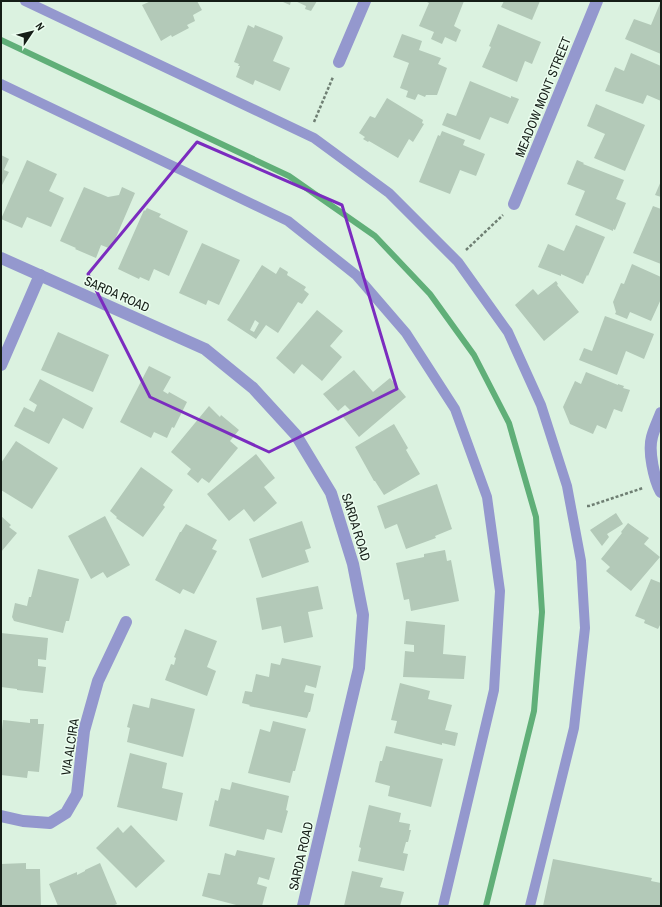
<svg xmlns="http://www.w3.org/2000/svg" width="662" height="907" viewBox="0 0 662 907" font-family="'Archivo Narrow',sans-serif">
<rect width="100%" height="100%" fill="#dbf2e0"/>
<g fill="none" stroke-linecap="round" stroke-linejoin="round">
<polyline stroke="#60af78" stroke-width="6" points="1,40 289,176 375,236 430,294 474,355 509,423 536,517 542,612 534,711 486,906"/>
</g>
<g fill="#b3c9b8" fill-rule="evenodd">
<polygon points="151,1 197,1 202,10 193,15 195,21 187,25 189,28 172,37 171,35 161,41 142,5"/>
<polygon points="283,1 291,1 290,5 283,2"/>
<polygon points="295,1 317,1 311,11 305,9 306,6"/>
<polygon points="425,1 464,1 454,26 461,30 456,42 445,37 442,44 431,39 434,32 419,26 429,3"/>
<polygon points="504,1 540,1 532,20 501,7"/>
<polygon points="661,1 661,54 625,39 634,19 651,25"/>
<polygon points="498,24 541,42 532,64 525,61 517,82 482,67 491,47 489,46"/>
<polygon points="248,25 254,28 255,25 282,36 283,38 273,61 290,68 280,91 255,80 253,85 236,77 240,66 238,66 239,64 234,62"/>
<polygon points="402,34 422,41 419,50 441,58 438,64 447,68 437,95 426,95 425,97 418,94 415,100 406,97 408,91 400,88 409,63 393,57"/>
<polygon points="631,53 661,66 661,101 647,95 643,104 605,91 615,67 624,71"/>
<polygon points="470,81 511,98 511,96 519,99 508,124 490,117 480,140 442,125 447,113 456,116"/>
<polygon points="387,98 423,120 422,123 424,124 413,142 409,139 398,158 369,141 368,142 363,139 365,137 359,133 370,116 375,118"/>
<polygon points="596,104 645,125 625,171 594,158 605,134 587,126"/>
<polygon points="442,131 465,140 463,145 485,154 476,176 460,170 450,194 419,182 438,135 440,136"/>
<polygon points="1,155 9,159 4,170 9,172 2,185 1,185"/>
<polygon points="27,160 57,174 49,191 64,198 51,227 27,217 22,228 1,219"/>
<polygon points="577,160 584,163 583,164 624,180 616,199 626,203 615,230 613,229 613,231 575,215 585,191 567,184"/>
<polygon points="661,181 661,197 655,195"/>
<polygon points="84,187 108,197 119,195 122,187 135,193 111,249 101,245 96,258 75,249 76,248 60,241"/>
<polygon points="653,206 661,209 661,264 633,253"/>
<polygon points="147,208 161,214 159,217 188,231 169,276 154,269 149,281 140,277 139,279 118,269 144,210 145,211"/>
<polygon points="576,225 605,237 588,276 587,275 583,284 561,274 561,276 538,267 548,244 564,251"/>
<polygon points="202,243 240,260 219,305 208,300 206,305 179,293"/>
<polygon points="632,264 661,277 661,299 651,321 630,312 627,319 615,314 616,312 613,302 621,283 624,284"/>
<path d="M 262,265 L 276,274 L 280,267 L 288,272 L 287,275 L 306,287 L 304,290 L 309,294 L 302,304 L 298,302 L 278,333 L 266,325 L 256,339 L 227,320 ZM 255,320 L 259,323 L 254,332 L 250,330 Z"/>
<polygon points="556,281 558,284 557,285 579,312 544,341 515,305 533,289 538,295"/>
<polygon points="317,310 343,331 330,346 342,357 322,381 302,364 294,374 276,358"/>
<polygon points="605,316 654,334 644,359 626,351 617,375 579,360 584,348 592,351"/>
<polygon points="58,332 109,355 93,392 41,370"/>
<polygon points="149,366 171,377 163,391 168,394 169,392 187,402 174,428 172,427 167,438 154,432 151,438 120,422"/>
<polygon points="354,370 373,392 390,378 406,397 359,437 343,417 350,410 345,405 338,411 323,394"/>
<polygon points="586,372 618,385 618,384 624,386 623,388 630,390 622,412 614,409 606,429 597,425 593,434 570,424 563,407 575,381 581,384"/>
<polygon points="40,379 93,408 83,429 63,418 49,444 14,426 24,407 34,412 37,405 29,400"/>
<polygon points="209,406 220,417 221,415 239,430 230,441 238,448 209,483 202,478 198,483 187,474 191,469 171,452"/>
<polygon points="394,424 408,448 406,450 420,474 384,495 375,481 374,481 355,447"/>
<polygon points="16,441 58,468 32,509 1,490 1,463"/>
<polygon points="256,454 275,478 264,487 277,503 254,522 244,509 229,521 207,494"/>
<polygon points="141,467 173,490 163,505 165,507 143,537 116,518 117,517 110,511"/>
<polygon points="437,484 452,529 435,536 436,538 406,549 397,524 385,529 377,506"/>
<polygon points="616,513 623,524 607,534 609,537 602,546 590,530"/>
<polygon points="1,516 11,525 9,527 17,533 1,552"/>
<polygon points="105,516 130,565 107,578 103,572 91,579 68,536"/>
<polygon points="302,521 311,548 305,550 309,562 262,578 249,539"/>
<polygon points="628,523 649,538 644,544 660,557 631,591 606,571 610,567 601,559 622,533 621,532"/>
<polygon points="186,524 217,540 212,549 217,551 194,594 183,589 180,594 155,580 180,532 181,532"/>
<polygon points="445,550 447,561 451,560 459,601 411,611 409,599 404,600 396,563 424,557 424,554"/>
<polygon points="38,569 79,579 69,621 66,621 63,633 14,621 12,617 15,603 27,606 29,597 31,597"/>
<polygon points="651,579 661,583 661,623 658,629 644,623 645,620 635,616"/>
<polygon points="318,586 323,609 308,612 313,637 284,643 281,626 262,630 256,598"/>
<polygon points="406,621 445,625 443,654 466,656 464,679 403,677 405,651 414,652 414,645 404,644"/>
<polygon points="185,629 217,641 207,667 216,671 207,696 165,680 171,664 174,665 176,658 174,657"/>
<polygon points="1,633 48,638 46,660 38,659 38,666 46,667 43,693 17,690 17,689 1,687"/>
<polygon points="282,658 321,666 316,688 306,685 304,692 314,694 310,712 309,712 307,718 249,706 250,705 242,703 245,691 252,692 256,674 269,677 271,663 280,665"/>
<polygon points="400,683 430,691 428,699 452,705 445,730 458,733 455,746 442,743 442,745 394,733 397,721 391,720"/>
<polygon points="151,698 195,709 183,757 127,742 130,728 127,727 133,704 149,708"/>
<polygon points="30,719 38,719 38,724 44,724 39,772 28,771 27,778 1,775 1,740 3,720 30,723"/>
<polygon points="273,721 306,729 295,771 293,771 290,783 248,773 260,729 270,732"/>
<polygon points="386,746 443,759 431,807 388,796 390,786 375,782 380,761 382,761"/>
<polygon points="130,753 167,763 162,788 183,793 177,821 117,807"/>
<polygon points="232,782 289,796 286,810 288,811 282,833 267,829 264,840 209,826 215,800 218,801 221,788 230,790"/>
<polygon points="369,805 401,813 399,822 410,824 409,830 411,830 408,842 406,842 403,853 408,854 404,871 358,861 361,848 359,847"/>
<polygon points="131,825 165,861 136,888 96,848 118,827 123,833"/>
<polygon points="237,850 275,858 269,880 259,877 257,884 267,887 262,906 240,906 202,896 208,873 220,875 225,853 235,856"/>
<polygon points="553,859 652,878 651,881 661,883 661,906 543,906"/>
<polygon points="26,863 26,869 40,869 41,906 1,906 1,864"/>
<polygon points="100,863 117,904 112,906 58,906 49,884 77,872 77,875 85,871 85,870"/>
<polygon points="352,871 383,878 380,887 404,892 400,906 344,906"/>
</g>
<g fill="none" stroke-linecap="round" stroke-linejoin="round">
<g stroke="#6f7f73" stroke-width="2.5" stroke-dasharray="3 2" stroke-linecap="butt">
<polyline points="314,122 333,77"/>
<polyline points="466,250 503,215"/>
<polyline points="587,506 589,506 643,488"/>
</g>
<g stroke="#9498ce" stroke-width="10">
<polyline points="25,1 314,138 389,193 458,262 508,332 541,405 567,486 581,561 585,628 574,728 530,906"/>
<polyline points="1,84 288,221 356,275 406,333 455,409 487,497 500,591 494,690 443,906"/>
</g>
<g stroke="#9498ce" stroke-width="12">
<polyline points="339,62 365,1"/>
<polyline points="514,204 597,1"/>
<polyline points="1,258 205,349 253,388 296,435 331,493 353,564 363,615 359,668 303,906"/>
<polyline points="1,365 40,275"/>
<path d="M 661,413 C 658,421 654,429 652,437 C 648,451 654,479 661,492"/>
<polyline points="1,816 23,821 50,823 66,813 77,794 84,731 98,681 126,622"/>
</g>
</g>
<path fill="none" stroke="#7b2cbf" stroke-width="3" stroke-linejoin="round" d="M 197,142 L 342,205 L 397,389 L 269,452 L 150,397 L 88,274 Z"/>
<g text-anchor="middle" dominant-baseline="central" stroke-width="3" stroke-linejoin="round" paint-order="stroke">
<g font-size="13" fill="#151e17" stroke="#ecfef0">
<text transform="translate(543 97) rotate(-68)">MEADOW MONT STREET</text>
<text transform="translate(117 294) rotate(24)">SARDA ROAD</text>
<text transform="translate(356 527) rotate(73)">SARDA ROAD</text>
<text transform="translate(70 747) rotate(-81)">VIA ALCIRA</text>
<text transform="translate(301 856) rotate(-77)">SARDA ROAD</text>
</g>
</g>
<rect width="662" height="907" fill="none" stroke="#151e17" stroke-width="4"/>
<g transform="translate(32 32) rotate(55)" stroke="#ecfef0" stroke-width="3" paint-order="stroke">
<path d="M0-3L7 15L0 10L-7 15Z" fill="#151e17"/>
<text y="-6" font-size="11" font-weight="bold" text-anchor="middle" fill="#151e17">N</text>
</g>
</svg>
